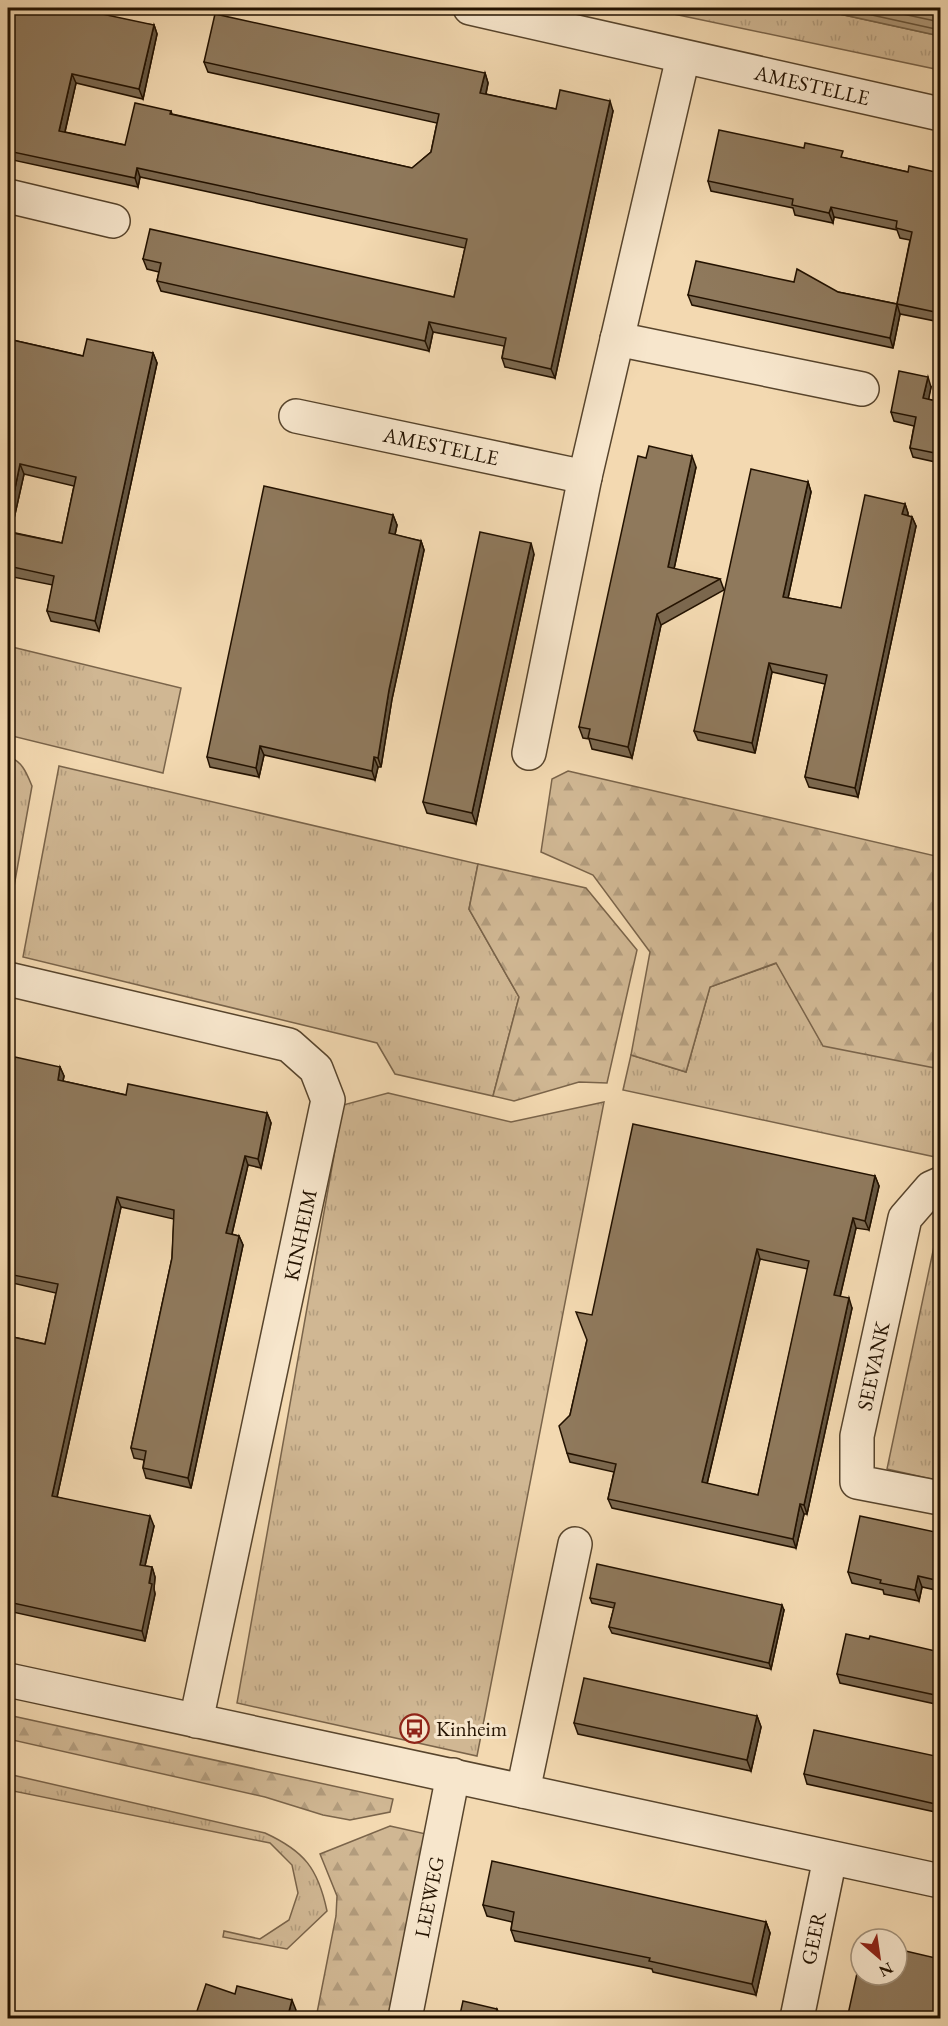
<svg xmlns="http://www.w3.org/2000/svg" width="948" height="2026" viewBox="0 0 948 2026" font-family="'EB Garamond',serif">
<defs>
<pattern id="grass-tufts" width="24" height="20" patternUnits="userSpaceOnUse" patternTransform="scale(1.5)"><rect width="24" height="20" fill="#d0b793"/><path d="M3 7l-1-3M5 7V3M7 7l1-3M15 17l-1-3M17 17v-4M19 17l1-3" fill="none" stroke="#b29c7d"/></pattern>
<pattern id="forest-firs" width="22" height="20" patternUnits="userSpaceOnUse" patternTransform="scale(1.5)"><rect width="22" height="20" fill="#d0b793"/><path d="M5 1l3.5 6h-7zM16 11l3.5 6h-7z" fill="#b29c7d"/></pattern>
</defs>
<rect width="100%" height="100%" fill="#f3d9b1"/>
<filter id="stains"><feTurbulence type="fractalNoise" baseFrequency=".00333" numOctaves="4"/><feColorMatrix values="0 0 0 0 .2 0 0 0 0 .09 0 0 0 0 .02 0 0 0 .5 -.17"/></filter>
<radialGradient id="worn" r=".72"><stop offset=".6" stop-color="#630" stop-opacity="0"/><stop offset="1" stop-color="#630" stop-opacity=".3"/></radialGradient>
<g fill="url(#grass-tufts)" stroke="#7a644a" stroke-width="1.5">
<polygon points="645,8 812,8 940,36 940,70"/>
<polygon points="8,646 181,688 163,773 8,735"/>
<path d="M 8,757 C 22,760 27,774 32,786 L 8,920 Z"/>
<polygon points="59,766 478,864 469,909 519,997 493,1096 395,1074 377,1043 23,957"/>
<polygon points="777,963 940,966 940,1158 623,1090 631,1055 686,1072 710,987"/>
<polygon points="388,1093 511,1122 604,1102 477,1756 237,1703 343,1105"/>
<polygon points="940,1218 940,1481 887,1469"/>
<path d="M 8,1774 L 265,1833 C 304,1851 318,1868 327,1911 L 287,1949 L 223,1937 L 224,1931 L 260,1939 L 289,1920 L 298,1893 L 292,1865 L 270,1843 L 8,1790 Z"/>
</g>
<g fill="url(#forest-firs)" stroke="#7a644a" stroke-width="1.5">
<polygon points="568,771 940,857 940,1069 823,1046 776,963 710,987 686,1072 631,1055 650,952 593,875 541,852 552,779"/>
<polygon points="478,864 586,888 637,950 607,1083 579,1082 514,1101 493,1096 519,997 469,909"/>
<polygon points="8,1715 393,1799 390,1812 350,1820 323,1815 265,1797 8,1739"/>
<polygon points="390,1826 426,1834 391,2018 316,2018 336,1916 337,1896 320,1854"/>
</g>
<polygon fill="#ac9575" stroke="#756146" stroke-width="1.5" points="812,8 940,8 940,36"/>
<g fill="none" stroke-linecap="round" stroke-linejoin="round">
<g stroke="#68543a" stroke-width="1.5">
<polyline points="840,8 940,30"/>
<polyline points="875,8 940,22"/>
</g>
<defs>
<g id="street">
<polyline points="470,8 940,114"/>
<polyline points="8,196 113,221"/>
<polyline points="617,339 862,389"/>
<polyline points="296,416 585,477 683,57"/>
<polyline points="529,753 585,477"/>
<polyline points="8,979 289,1045 316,1069 328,1100 196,1721"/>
<polyline points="940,1184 931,1188 905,1218 857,1436 857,1482 940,1498"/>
<polyline points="8,1680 940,1881"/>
<polyline points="523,1791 575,1544"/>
<polyline points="405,2018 453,1775"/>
<polyline points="797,2018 830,1858"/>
</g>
</defs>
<use href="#street" stroke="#57442c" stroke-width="36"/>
<use href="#street" stroke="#f7e6cc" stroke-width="33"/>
</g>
<g fill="#7b684f" stroke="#231200" stroke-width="1.5" fill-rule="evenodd">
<polygon points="8,8 154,25 157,34 143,99 76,83 65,132 125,145 171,111 172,114 412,168 431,152 437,123 208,72 204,62 485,73 488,83 486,94 556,109 613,111 555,378 505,367 502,358 504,346 433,332 429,351 161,291 157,281 159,272 147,269 143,259 454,297 465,248 140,177 138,187 8,159"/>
<polygon points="845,158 908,172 940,173 940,322 900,314 893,348 692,305 688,295 838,292 897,304 910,240 900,238 897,230 834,217 833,223 795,215 793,208 711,191 708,181"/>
<path d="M 8,339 L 83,356 L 153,353 L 157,363 L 99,631 L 51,621 L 47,611 L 53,585 L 8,576 ZM 24,474 L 74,486 L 62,543 L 11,532 Z"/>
<polygon points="931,387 928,399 940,402 940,463 913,457 910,448 914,426 894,421 891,412"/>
<polygon points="696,467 674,569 720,579 724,590 661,625 632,758 592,749 589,739 583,738 579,727"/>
<polygon points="808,482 811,492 788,598 841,608 905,504 908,513 908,516 912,517 916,526 858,797 809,787 805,777 825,684 772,672 755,753 698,740 694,731"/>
<polygon points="393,515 397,525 395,535 421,541 424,550 392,699 381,767 378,767 375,780 264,755 259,777 210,767 207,757"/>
<polygon points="534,554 476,824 427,813 423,802"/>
<polygon points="60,1067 64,1076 63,1081 126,1095 267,1113 271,1123 261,1168 248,1165 232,1234 239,1236 243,1245 191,1488 146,1478 143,1468 144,1460 134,1458 131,1448 172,1258 174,1219 121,1207 57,1497 154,1526 145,1566 152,1567 155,1577 154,1589 155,1594 145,1641 8,1611 8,1336 45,1344 56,1293 8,1282 8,1091"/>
<path d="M 875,1176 L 879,1186 L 869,1230 L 856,1228 L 840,1297 L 852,1308 L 807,1514 L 804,1514 L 796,1548 L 612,1508 L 608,1499 L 614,1472 L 570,1462 L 567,1453 L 570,1415 L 587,1340 ZM 760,1259 L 808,1269 L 758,1495 L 707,1484 Z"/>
<polygon points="940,1533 940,1591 922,1587 919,1601 884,1594 883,1590 852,1583 848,1572"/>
<polygon points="590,1598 784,1610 771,1669 612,1633 609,1627 614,1608 592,1603"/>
<polygon points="940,1652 940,1705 840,1683 837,1674"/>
<polygon points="757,1716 761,1727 751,1771 578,1734 574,1723"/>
<polygon points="940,1757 940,1813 807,1784 804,1774"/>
<polygon points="483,1905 766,1922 770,1933 756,1995 653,1972 652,1969 515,1941 511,1930 512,1922 487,1916"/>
</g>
<g fill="#645540" stroke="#231200" stroke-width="1.5">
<polygon points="154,25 157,34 143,99 139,89"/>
<polygon points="485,73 488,83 484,102 480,93"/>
<polygon points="72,74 76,83 63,140 59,131"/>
<polygon points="610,101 613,111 555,378 551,369"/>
<polygon points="137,168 140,177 138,187 135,178"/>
<polygon points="831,207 834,217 833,223 829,213"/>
<polygon points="897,304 900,314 893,348 890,338"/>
<polygon points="429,322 433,332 429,351 425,341"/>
<polygon points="153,353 157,363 99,631 95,621"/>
<polygon points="928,377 931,387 927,408 923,398"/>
<polygon points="692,456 696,467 672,578 668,567"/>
<polygon points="20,464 24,474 9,541 8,537 8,522"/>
<polygon points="808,482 811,492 786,607 783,597"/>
<polygon points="905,504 908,513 906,524 902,514"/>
<polygon points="393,515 397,525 393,543 389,533"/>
<polygon points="912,517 916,526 858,797 855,788"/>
<polygon points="421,541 424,550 392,699 381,767 378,758 389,690"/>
<polygon points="531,543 534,554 476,824 472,813"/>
<polygon points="657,614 661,625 632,758 628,747"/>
<polygon points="769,663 772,672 755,753 752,743"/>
<polygon points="260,746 264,755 259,777 256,768"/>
<polygon points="374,757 378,767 375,780 372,771"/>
<polygon points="60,1067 64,1076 61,1089 58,1080"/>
<polygon points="267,1113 271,1123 261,1168 258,1159"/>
<polygon points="245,1156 248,1165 230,1242 226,1233"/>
<polygon points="875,1176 879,1186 869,1230 865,1221"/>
<polygon points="117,1197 121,1207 55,1506 52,1496"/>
<polygon points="853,1218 856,1228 838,1305 834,1295"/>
<polygon points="239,1236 243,1245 191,1488 188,1478"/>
<polygon points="757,1249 760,1259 705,1492 702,1482"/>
<polygon points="849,1298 852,1308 807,1514 804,1505"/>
<polygon points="800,1504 804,1514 796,1548 793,1539"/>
<polygon points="150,1516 154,1526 143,1574 140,1565"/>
<polygon points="152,1567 155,1577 154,1589 155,1594 145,1641 142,1631"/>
<polygon points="918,1576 922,1587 919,1601 915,1590"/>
<polygon points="782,1605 784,1610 771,1669 769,1663"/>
<polygon points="757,1716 761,1727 751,1771 747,1760"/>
<polygon points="766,1922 770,1933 756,1995 752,1984"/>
<polygon points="292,2000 296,2010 293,2019 287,2019"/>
<polygon points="497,2009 500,2015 499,2019 495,2019"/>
</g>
<g fill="#8f795c" stroke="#231200" stroke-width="1.5" fill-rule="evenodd">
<polygon points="8,8 74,8 154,25 139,89 72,74 59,131 125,145 135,103 171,111 170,114 412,168 431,152 439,114 204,62 215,14 485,73 480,93 556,109 560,90 610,101 551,369 502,358 506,338 429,322 425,341 157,281 161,263 143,259 150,229 454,297 467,239 137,168 135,178 8,151"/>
<polygon points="719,130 804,148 805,143 843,151 841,157 908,172 909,166 940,173 940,313 897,304 890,338 688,295 696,261 794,282 797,269 838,292 897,304 912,232 896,228 897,221 831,207 829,213 792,205 793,199 708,181"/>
<polygon points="8,339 83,356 87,339 153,353 95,621 47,611 54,576 8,566 8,532 62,543 76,477 20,464 8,522"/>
<polygon points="899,371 928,377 923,398 940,402 940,454 910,448 916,417 891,412"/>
<polygon points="649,446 692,456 668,567 720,579 657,614 628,747 588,738 590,729 579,727 638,456 646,458"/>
<polygon points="751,469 808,482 783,597 841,608 865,495 905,504 902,514 912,517 855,788 805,777 827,675 769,663 752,743 694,731"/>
<polygon points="264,486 393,515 389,533 421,541 389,690 378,758 374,757 372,771 260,746 256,768 207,757"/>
<polygon points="480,532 531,543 472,813 423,802"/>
<polygon points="15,1057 60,1067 58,1080 126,1095 128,1084 267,1113 258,1159 245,1156 226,1233 239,1236 188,1478 143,1468 146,1451 131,1448 172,1258 174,1210 117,1197 52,1496 150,1516 140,1565 152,1567 149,1583 152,1584 142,1631 8,1602 8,1336 45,1344 58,1284 8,1274 8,1091"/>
<path d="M 633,1124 L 875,1176 L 865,1221 L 853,1218 L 834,1295 L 849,1298 L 804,1505 L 800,1504 L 793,1539 L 608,1499 L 616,1464 L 567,1453 L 559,1426 L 570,1415 L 587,1340 L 576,1312 L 592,1315 ZM 757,1249 L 809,1261 L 758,1495 L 702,1482 Z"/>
<polygon points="860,1516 940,1533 940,1581 918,1576 915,1590 880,1583 881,1580 848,1572"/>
<polygon points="597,1564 782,1605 769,1663 609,1627 615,1603 590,1598"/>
<polygon points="846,1634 869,1639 870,1636 940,1652 940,1696 837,1674"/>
<polygon points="584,1678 757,1716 747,1760 574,1723"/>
<polygon points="814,1730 940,1757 940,1805 804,1774"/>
<polygon points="492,1861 766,1922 752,1984 649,1961 650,1958 511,1930 514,1912 483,1905"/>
<polygon points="897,1949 940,1959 940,2019 847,2019 861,1955 861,1975 897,1975"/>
<polygon points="206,1984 235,1994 237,1986 292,2000 287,2019 200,2019 195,2017"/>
<polygon points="463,2001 497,2009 495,2019 459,2019"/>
</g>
<defs>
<symbol id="bus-ring" viewBox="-11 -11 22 22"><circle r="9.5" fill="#f7e6cc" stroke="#8f2418" stroke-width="1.5"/><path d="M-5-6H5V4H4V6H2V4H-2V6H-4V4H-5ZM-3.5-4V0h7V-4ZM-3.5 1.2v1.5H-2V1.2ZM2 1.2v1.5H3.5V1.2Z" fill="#8f2418"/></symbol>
</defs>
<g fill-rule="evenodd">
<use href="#bus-ring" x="398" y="1712" width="33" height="33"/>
</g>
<g text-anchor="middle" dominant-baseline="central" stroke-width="6" stroke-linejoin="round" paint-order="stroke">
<g font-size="21" fill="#231200" stroke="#f7e6cc">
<text transform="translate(812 85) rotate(13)">AMESTELLE</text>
<text transform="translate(441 446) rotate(12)">AMESTELLE</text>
<text transform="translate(300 1235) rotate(-78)">KINHEIM</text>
<text transform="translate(873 1366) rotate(-78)">SEEVANK</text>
<text transform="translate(429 1897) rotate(-79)">LEEWEG</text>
<text transform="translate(813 1938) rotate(-78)">GEER</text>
</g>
<g font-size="21" fill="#231200" stroke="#f7e6cc" text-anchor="start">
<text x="436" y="1728">Kinheim</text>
</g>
</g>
<rect width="948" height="2026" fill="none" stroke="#f3d9b1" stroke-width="30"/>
<rect x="9" y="9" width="930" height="2008" fill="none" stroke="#231200" stroke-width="3"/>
<rect x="15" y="15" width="918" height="1996" fill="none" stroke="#231200" stroke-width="1.5"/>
<g transform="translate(879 1957) rotate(151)"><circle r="28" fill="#f7e6cc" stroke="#a2917a" stroke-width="1.5"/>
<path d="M0-4.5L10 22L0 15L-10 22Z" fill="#8f2418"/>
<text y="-9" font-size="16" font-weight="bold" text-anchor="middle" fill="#231200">N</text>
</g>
<rect width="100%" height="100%" filter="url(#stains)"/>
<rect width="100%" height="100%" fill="url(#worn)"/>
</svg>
